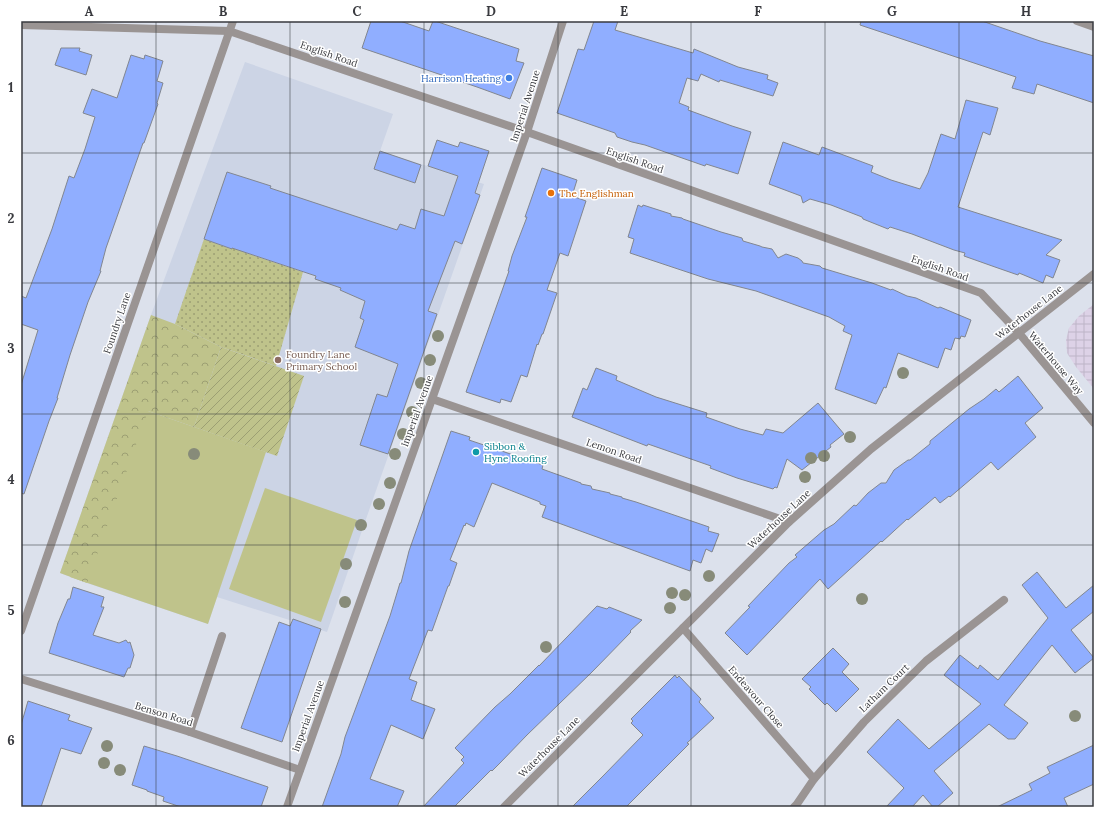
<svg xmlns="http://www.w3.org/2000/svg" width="1115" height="828" viewBox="0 0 1115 828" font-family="Lora,serif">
<defs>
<pattern id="industrial-grid" width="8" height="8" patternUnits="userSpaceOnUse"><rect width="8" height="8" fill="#ddd2e7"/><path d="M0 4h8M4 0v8" fill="none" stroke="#beb5c7"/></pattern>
<pattern id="forest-crowns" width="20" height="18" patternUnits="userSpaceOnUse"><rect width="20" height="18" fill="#bfc38b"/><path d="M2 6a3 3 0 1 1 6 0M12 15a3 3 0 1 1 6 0" fill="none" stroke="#9c9f73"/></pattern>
<pattern id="park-dots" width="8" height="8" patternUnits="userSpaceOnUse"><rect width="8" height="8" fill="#bfc38b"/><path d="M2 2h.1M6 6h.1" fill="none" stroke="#9c9f73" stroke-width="1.8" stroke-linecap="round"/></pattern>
<pattern id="garden-furrows" width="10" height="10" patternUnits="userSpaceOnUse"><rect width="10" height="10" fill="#bfc38b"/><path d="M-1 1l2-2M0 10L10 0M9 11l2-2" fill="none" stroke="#9c9f73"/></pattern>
</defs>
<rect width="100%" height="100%" fill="#dce1ec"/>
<polygon fill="url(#industrial-grid)" points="1094,304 1094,389 1076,367 1067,353 1066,340 1069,328 1079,316"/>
<polygon fill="#ccd4e5" points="245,62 393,114 380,151 484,184 366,519 327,632 217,597 208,624 87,583 60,573 151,315"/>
<g fill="#bfc38b">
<polygon points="128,404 266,452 208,624 70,577"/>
<polygon points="265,488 357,520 321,622 229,589"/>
</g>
<polygon fill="url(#forest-crowns)" points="151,315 175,324 221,347 194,427 148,411 87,583 60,573"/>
<polygon fill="url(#park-dots)" points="204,239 231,249 235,241 246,253 303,272 276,366 221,347 175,324"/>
<polygon fill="url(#garden-furrows)" points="221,347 304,376 277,456 194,427"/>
<g fill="#90aeff" stroke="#818690">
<polygon points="371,21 400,21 429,31 433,21 435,21 519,49 516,61 524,63 510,99 477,87 362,48"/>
<polygon points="594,21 618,21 615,30 693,53 694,49 738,67 768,75 767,79 778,83 773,96 720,80 719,82 701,74 698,81 687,78 679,103 689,107 688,110 732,126 751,132 738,174 706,164 705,166 645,145 632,142 617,137 615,133 557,113 578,49 584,50"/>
<polygon points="861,21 982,21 1040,41 1094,56 1094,103 1037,84 1034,94 1012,88 1016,77 860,25"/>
<polygon points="61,48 80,48 79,51 92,55 86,75 55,65"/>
<polygon points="131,55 144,59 145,55 163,61 157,81 163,83 157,103 158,104 144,143 143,143 106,248 100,271 101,271 88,302 70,355 57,398 58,398 49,421 24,494 21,493 21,385 38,330 21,324 21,296 26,298 52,229 69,176 74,178 85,149 95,117 83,113 92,89 117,98"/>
<polygon points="966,100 998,108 990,135 983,132 958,207 1062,240 1046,255 1060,260 1053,278 1046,275 1043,283 1019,273 1018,275 995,267 964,256 965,253 954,250 912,234 890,227 888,229 863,219 862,217 831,205 810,199 803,203 801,196 769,184 783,142 819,155 822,147 873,166 871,172 891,180 920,189 928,173 941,134 955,139"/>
<polygon points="437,140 458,147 460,142 489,151 475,193 480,195 462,244 455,241 428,311 437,314 388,454 360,445 377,394 387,397 398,364 355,347 364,320 360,318 365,301 340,290 341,288 315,279 316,276 232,248 232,249 204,239 227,172 271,186 270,188 397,230 400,224 415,229 421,209 444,216 458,176 428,166"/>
<polygon points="380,151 421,165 415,183 374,169"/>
<polygon points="542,168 577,180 572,196 586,201 568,256 560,253 547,290 557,293 543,334 542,334 538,345 537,344 527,377 521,375 511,402 501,399 500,403 466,392 509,271 508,271 512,256 527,217 525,217"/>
<polygon points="638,205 642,207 643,205 671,214 671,216 682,218 683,219 721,232 742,238 743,241 760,246 762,247 772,249 778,258 786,254 798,258 802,261 803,263 820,266 822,268 872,283 891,290 892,289 907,296 916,298 938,308 940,307 971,320 965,337 961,336 960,339 955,338 951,350 945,348 938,368 898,353 886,388 884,387 876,404 835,389 852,335 843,331 845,326 829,317 756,291 708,279 630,253 634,239 628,237"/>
<polygon points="596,368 617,376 616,380 656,397 707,413 706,417 740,429 763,435 766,429 783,433 818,403 844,434 830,445 831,447 802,470 787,459 777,488 775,487 773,489 737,478 710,468 711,466 648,444 647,446 572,417 583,388 587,390"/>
<polygon points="1018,376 1043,408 1025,423 1036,437 998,470 991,462 950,497 949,496 940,503 935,497 908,520 907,519 882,542 881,541 828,589 820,579 747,655 725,633 750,607 748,606 789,563 797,557 795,555 824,530 834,524 854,505 856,506 868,493 881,483 886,483 894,470 908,460 910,460 930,444 930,441 969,409 984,399 996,389 999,392"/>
<polygon points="451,431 470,437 469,440 543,465 542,469 581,483 581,484 591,486 592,489 610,493 610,494 622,497 622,498 636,502 709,527 708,531 719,534 712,552 706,549 701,563 693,560 690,571 542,517 546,506 540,504 540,502 492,483 474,527 466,523 465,526 464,525 450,560 457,563 449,586 448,586 432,631 428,630 409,679 417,682 411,700 435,709 423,739 391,725 370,779 404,791 397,807 322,807 341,754 345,737 390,616 400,583 401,583 409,551"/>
<polygon points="1037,572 1066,608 1094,585 1094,611 1071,630 1094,658 1075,673 1052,645 1004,705 1028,723 1015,739 1008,739 989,724 934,771 953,793 937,807 933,807 923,795 912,807 886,807 904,788 867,752 898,719 929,749 981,704 944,675 960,655 978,669 980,665 998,680 1048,618 1022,585"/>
<polygon points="73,587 104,597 101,607 104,607 93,635 119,643 126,640 128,643 130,642 134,655 130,668 128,668 124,677 49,653 58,623 68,599 70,599"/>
<polygon points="597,606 607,609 609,607 642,620 630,631 631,632 592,672 527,735 500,763 492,771 491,770 454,807 423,807 464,763 461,760 464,757 455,748 495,707 510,694 539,665 539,666"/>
<polygon points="293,619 321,629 282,742 241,728 279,622 290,626"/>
<polygon points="833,648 849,664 842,672 859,689 836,712 827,703 825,705 809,689 811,687 802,679"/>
<polygon points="675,675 677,678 679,676 701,699 699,702 714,718 687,743 689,744 626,807 572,807 603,776 643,735 631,723 633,721 631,719"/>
<polygon points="28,701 70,715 68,720 92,728 81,754 61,748 41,807 21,807 21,725"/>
<polygon points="1094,745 1094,784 1064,798 1068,807 997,807 1032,790 1029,784 1050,773 1047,767"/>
<polygon points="144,746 177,756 268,787 261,807 181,807 163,801 164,797 147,791 147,790 132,785"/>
</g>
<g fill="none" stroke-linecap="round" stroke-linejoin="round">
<polyline stroke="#9a9493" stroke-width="8" points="190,732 222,636"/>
<g stroke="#9a9493" stroke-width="8">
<polyline points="1077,21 1094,27"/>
<polyline points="21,25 229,31 527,132 981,293 1019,333 1094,423"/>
<polyline points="432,399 789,522"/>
<polyline points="683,628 814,779"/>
<polyline points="21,631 233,21"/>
<polyline points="21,679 190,732 300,770"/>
<polyline points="287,807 527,132 563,21"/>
<polyline points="504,807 789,522 871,449 1094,274"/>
<polyline points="794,807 797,804 814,779 864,722 926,661 1004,600"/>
</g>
</g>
<g fill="#878b79">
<circle cx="438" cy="336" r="6"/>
<circle cx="430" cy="360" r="6"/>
<circle cx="903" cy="373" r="6"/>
<circle cx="421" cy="383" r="6"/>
<circle cx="412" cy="412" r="6"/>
<circle cx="403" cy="434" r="6"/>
<circle cx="850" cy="437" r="6"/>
<circle cx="194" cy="454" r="6"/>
<circle cx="395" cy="454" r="6"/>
<circle cx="824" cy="456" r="6"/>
<circle cx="811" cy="458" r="6"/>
<circle cx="805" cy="477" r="6"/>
<circle cx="390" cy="483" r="6"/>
<circle cx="379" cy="504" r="6"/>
<circle cx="361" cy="525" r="6"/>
<circle cx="346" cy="564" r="6"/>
<circle cx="709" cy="576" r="6"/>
<circle cx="672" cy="593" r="6"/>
<circle cx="685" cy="595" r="6"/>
<circle cx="862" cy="599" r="6"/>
<circle cx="345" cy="602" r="6"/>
<circle cx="670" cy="608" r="6"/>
<circle cx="546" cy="647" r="6"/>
<circle cx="1075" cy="716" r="6"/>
<circle cx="107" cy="746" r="6"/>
<circle cx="104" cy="763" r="6"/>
<circle cx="120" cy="770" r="6"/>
</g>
<path fill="none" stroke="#393a3f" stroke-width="1" stroke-opacity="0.55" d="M 156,21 L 156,807M 290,21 L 290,807M 424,21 L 424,807M 558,21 L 558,807M 691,21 L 691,807M 825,21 L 825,807M 959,21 L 959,807M 21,153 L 1094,153M 21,283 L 1094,283M 21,414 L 1094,414M 21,545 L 1094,545M 21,675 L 1094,675"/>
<circle fill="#3f7fe0" stroke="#fff" stroke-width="1.5" cx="509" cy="78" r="4"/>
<circle fill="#e8710a" stroke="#fff" stroke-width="1.5" cx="551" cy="193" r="4"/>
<circle fill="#8d6e63" stroke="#fff" stroke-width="1.5" cx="278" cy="360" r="4"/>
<circle fill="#0f9aa8" stroke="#fff" stroke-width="1.5" cx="476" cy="452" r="4"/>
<g text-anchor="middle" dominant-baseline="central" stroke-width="3" stroke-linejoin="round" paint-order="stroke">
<g font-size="10" fill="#393a3f" stroke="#fff">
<text transform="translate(329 54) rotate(19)">English Road</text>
<text transform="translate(525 106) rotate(-72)">Imperial Avenue</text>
<text transform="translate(635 160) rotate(19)">English Road</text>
<text transform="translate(940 268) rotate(19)">English Road</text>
<text transform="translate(1029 312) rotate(-38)">Waterhouse Lane</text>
<text transform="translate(117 323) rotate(-71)">Foundry Lane</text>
<text transform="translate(1056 363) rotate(50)">Waterhouse Way</text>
<text transform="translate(417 411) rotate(-70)">Imperial Avenue</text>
<text transform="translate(614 451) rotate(19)">Lemon Road</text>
<text transform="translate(779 519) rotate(-43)">Waterhouse Lane</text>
<text transform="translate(884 688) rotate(-44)">Latham Court</text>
<text transform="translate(756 697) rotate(49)">Endeavour Close</text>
<text transform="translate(164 714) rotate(17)">Benson Road</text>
<text transform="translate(308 716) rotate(-70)">Imperial Avenue</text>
<text transform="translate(549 747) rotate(-45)">Waterhouse Lane</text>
</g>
<g font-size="10" fill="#366cbe" stroke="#fff" text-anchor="end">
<text x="501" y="78">Harrison Heating</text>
</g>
<g font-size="10" fill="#c56008" stroke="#fff" text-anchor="start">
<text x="559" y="193">The Englishman</text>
</g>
<g font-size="10" fill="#785e54" stroke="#fff" text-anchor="start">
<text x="286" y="354">Foundry Lane<tspan x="286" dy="12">Primary School</tspan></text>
</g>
<g font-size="10" fill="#0d838f" stroke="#fff" text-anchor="start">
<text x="484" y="446">Sibbon &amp;<tspan x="484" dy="12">Hyne Roofing</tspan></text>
</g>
</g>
<rect width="1115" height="828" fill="none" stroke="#ffffff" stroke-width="44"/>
<rect x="22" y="22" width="1071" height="784" fill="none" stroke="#393a3f" stroke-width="1.5"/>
<g font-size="13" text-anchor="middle" font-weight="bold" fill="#393a3f">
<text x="89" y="16">A</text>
<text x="223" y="16">B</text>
<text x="357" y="16">C</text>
<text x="491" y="16">D</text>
<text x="624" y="16">E</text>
<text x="758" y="16">F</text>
<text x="892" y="16">G</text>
<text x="1026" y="16">H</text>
<text x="11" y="92">1</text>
<text x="11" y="223">2</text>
<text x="11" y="353">3</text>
<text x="11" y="484">4</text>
<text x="11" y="615">5</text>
<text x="11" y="745">6</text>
</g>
</svg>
